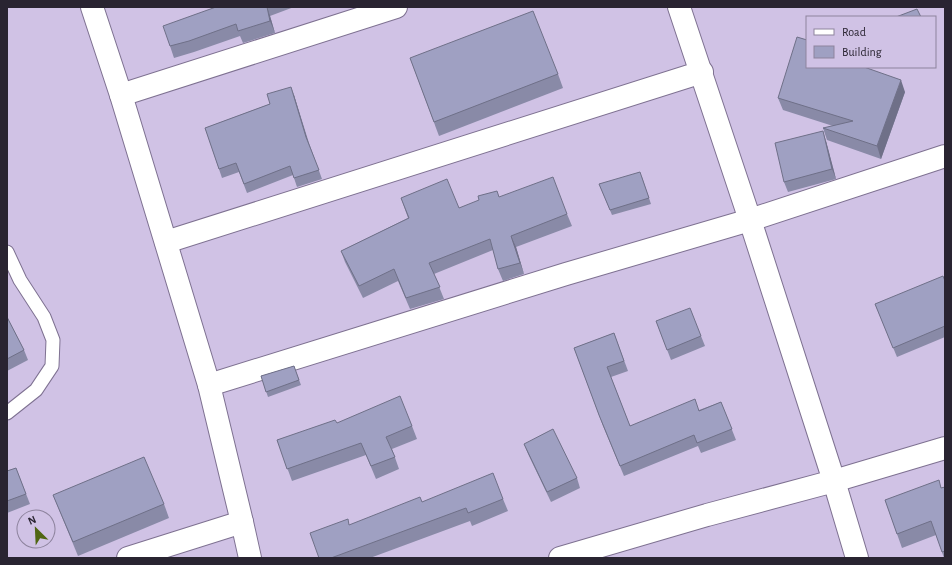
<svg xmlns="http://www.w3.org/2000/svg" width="952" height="565" viewBox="0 0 952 565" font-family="'Alegreya Sans',sans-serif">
<rect width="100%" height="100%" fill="#d0c2e5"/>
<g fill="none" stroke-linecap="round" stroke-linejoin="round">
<defs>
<polyline id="lane" points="7,252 20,280 44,317 53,340 52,366 36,390 7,413"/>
<g id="street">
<polyline points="92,7 121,95 209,385 242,522 250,558"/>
<polyline points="679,7 750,220 834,481 857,558"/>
<polyline points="121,95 396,7"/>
<polyline points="166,242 702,72"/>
<polyline points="209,385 566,274 750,220 945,156"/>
<polyline points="128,558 242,522"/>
<polyline points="560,558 707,515 834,481 945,448"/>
</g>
</defs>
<use href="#lane" stroke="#7e7191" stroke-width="15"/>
<use href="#street" stroke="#7e7191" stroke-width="24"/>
<use href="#lane" stroke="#fff" stroke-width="13"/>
<use href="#street" stroke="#fff" stroke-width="22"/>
</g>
<g fill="#898aa7">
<polygon points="216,7 294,7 270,16 275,33 243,43 240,36 194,52 174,58 170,46"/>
<polygon points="410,58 558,74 563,88 439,136"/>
<polygon points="807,67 905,92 881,159 827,140 823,128 833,126 783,110 778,98"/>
<polygon points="294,95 309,143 322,179 297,187 293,175 247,193 239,172 222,178 205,128"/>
<polygon points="826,141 836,179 788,192 784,182"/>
<polygon points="642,177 651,204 612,215 599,184"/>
<polygon points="500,197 567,214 572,226 516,247 524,274 503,281 498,269 493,250 434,274 444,299 410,309 398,281 363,298 345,262 341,251 408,218 401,198 459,208"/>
<polygon points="945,281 945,337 897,357 875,304"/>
<polygon points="7,317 24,350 28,360 7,371"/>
<polygon points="656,321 701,336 705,346 671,360"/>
<polygon points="614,333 628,371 611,377 630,426 699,410 721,402 736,440 701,453 698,446 624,476 603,426 574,348"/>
<polygon points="294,366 301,385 268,397 261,376"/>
<polygon points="337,423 412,426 417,439 392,449 399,469 376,479 366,455 292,481 277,440"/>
<polygon points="524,444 577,478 580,488 551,502 528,454"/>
<polygon points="16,468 30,504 7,513 7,471"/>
<polygon points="945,487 945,558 944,558 936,535 902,548 885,500 941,488"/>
<polygon points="53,495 164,504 169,518 78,556"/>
<polygon points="503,499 508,511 472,526 470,521 370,558 319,558 349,525 422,502"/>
</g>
<g fill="#6f7088">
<polygon points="267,7 270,16 275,33 270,21"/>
<polygon points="901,80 905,92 881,159 877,146"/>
<polygon points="291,87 294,95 309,145 306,137"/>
<polygon points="823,131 826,141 836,179 832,169"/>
<polygon points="511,236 516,247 524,274 520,263"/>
</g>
<g fill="#9fa0c2" stroke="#6f7088">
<polygon points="216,7 267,7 270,21 238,31 236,24 189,41 170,46 163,26"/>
<polygon points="917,9 921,17 896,17"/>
<polygon points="533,11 558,74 434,122 410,58"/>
<polygon points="797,37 807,40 807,67 864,67 901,80 877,146 823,128 853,121 778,98"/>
<polygon points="291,87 306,137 319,170 294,178 290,166 244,184 236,163 219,169 205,128 270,104 267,94"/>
<polygon points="823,131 832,169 784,182 775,143"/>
<polygon points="640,172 649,198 610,210 599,184"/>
<polygon points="553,177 567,214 511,236 520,263 498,269 490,239 429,263 440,287 406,298 394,269 359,286 341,251 409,218 401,198 447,179 459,208 479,200 478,196 497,191 499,197"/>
<polygon points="943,276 945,281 945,326 893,348 875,304"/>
<polygon points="690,308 701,336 667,350 656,321"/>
<polygon points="7,317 24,350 7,359"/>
<polygon points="614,333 624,361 607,367 630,426 695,399 699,411 721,402 732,429 697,443 694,435 620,466 599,415 574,348"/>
<polygon points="294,366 299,380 266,392 261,376"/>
<polygon points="400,396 412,426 386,437 395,457 371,466 361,443 287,469 277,440 335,420 337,423"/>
<polygon points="553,429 577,478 547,492 524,444"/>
<polygon points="144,457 164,504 73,542 53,495"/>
<polygon points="16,468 26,494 7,501 7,471"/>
<polygon points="493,473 503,499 468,513 466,508 331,558 319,558 310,533 348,519 349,525 420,497 422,502"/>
<polygon points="939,480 941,488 945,487 945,551 942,552 931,521 897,534 885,500"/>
</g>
<rect width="952" height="565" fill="none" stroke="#292431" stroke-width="16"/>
<rect x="806" y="16" width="130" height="52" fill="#d0c2e5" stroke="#8d839d"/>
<rect x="814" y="29" width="20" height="6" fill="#ffffff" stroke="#8d839d"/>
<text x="842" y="36" font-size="12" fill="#292431">Road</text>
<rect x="814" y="46" width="20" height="12" fill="#9fa0c2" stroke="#8d839d"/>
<text x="842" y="56" font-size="12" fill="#292431">Building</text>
<g transform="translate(36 529) rotate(336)"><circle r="19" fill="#d0c2e5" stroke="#8d839d"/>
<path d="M0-3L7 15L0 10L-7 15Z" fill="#506613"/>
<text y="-6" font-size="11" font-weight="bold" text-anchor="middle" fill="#292431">N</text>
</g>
</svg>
